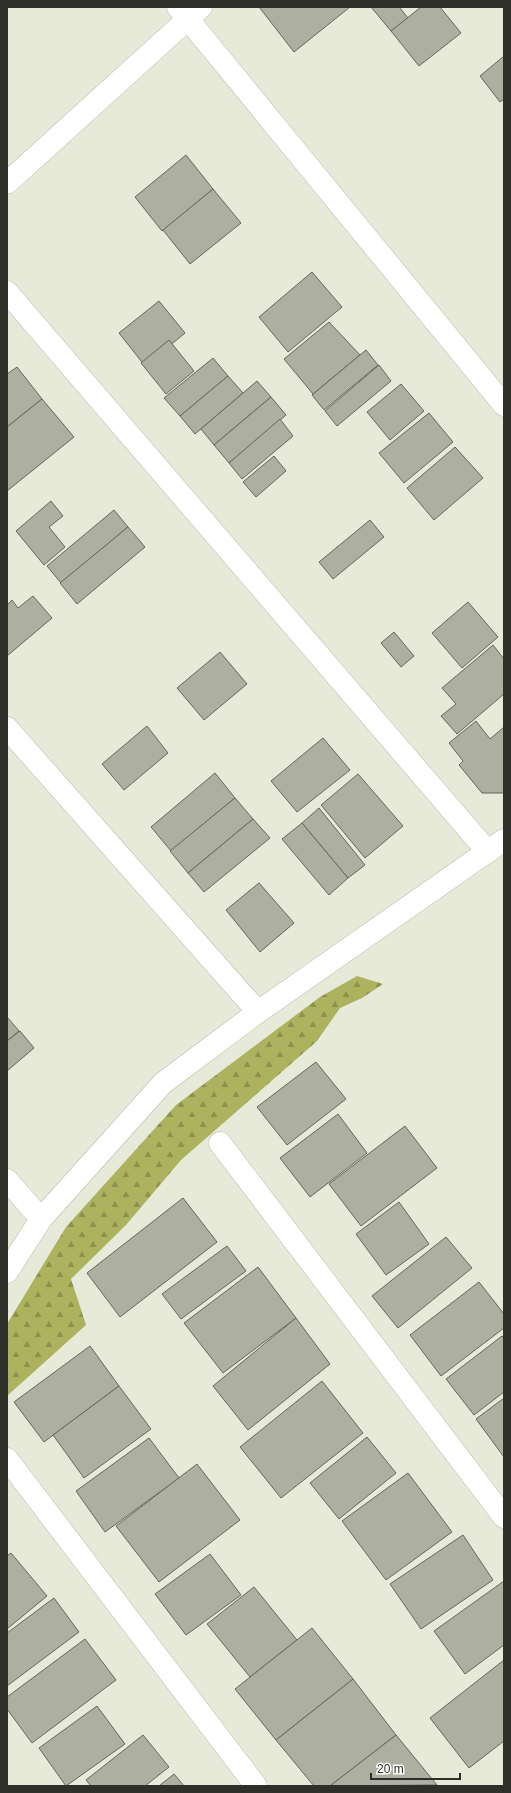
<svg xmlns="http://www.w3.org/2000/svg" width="511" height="1793" viewBox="0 0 511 1793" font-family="Arial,sans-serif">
<defs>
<pattern id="forest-firs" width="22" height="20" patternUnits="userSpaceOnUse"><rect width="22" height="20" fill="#adb25f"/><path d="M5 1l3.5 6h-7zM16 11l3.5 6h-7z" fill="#8d914e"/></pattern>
</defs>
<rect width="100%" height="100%" fill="#e7e9d9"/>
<polygon fill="url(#forest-firs)" points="357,976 383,984 362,998 340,1008 317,1041 181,1160 126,1225 71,1279 86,1325 7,1396 7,1324 66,1227 176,1105 320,997"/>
<g fill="#adafa0" stroke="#656759">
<polygon points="259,7 350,7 294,52"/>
<polygon points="371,7 399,7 408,18 391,31"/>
<polygon points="421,7 440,7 461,33 419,66 391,31"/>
<polygon points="504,56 504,99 500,102 480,76"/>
<polygon points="186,155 213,189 162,231 135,197"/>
<polygon points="213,189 241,223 190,264 163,230"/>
<polygon points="312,272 342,307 288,352 259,317"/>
<polygon points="159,301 185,333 145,366 119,333"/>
<polygon points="329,322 360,355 313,394 284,359"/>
<polygon points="169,340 194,371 166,394 141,363"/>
<polygon points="366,350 378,365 324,410 312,395"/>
<polygon points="213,358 228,376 180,416 164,398"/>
<polygon points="379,365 391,381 337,426 325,411"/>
<polygon points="17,367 42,399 7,427 7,374"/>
<polygon points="228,376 243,393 195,434 180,416"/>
<polygon points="257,381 271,397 214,445 201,429"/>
<polygon points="401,384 424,411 390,440 367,412"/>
<polygon points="271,397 286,415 229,463 214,445"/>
<polygon points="42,399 74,437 7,491 7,427"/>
<polygon points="429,413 453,442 404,483 379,453"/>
<polygon points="280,419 293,436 242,479 229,463"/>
<polygon points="455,447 483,478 434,520 407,488"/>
<polygon points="274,456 286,471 256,497 243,482"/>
<polygon points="51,501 63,516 49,527 65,547 44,565 16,531"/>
<polygon points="114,510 128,527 61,583 47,566"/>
<polygon points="370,520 384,537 333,579 319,562"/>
<polygon points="128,527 145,547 77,604 60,583"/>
<polygon points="33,596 52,618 7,656 7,605 12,600 18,608"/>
<polygon points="468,602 498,637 462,668 432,633"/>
<polygon points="394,632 414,656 401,667 381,643"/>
<polygon points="493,645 504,659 504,694 457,734 441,716 456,704 442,688"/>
<polygon points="220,652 247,684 204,720 177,688"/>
<polygon points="476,721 490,739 504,727 504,793 482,793 459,765 463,761 449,743"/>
<polygon points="147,726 168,753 124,790 102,764"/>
<polygon points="323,738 350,770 297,812 271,781"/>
<polygon points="215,773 235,798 171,851 151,827"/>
<polygon points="358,774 403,826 365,858 321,805"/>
<polygon points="235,798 253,819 188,873 170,851"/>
<polygon points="319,808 365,865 348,878 302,823"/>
<polygon points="253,819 270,838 204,892 188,873"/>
<polygon points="302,823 348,878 329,895 282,839"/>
<polygon points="259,883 294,923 260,952 226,910"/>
<polygon points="7,1017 19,1031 7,1041"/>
<polygon points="20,1031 34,1048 7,1071 7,1041"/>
<polygon points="316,1062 346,1099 287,1145 257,1107"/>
<polygon points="338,1114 367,1153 310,1197 280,1158"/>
<polygon points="405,1126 437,1168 361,1226 329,1184"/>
<polygon points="183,1198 217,1242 120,1317 87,1273"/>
<polygon points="399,1202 429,1244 386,1275 356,1234"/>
<polygon points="446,1237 472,1268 398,1328 372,1296"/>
<polygon points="227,1246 246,1271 181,1319 162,1294"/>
<polygon points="258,1267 296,1318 223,1373 184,1323"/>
<polygon points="479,1282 504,1314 504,1328 441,1376 410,1335"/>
<polygon points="296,1318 330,1364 248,1430 213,1386"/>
<polygon points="502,1336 504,1339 504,1392 474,1415 446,1379"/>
<polygon points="90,1346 119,1386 44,1442 14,1402"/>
<polygon points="322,1381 363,1433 281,1498 240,1447"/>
<polygon points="119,1386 151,1429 84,1478 53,1435"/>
<polygon points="504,1398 504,1457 476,1419"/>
<polygon points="367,1437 396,1473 339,1519 310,1483"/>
<polygon points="149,1438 179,1478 105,1532 76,1491"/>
<polygon points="197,1464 240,1520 159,1582 116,1526"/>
<polygon points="408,1473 452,1532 386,1580 342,1521"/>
<polygon points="463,1535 493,1580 421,1629 390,1584"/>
<polygon points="11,1553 47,1596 7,1629 7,1556"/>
<polygon points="210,1554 241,1595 186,1635 155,1594"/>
<polygon points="504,1581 504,1645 465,1674 434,1631"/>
<polygon points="254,1587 297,1640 250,1677 207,1624"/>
<polygon points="54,1598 79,1632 7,1686 7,1633"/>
<polygon points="312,1628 353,1679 276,1740 235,1689"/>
<polygon points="85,1639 116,1680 32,1743 7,1709 7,1697"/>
<polygon points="504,1660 504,1741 469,1768 430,1718"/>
<polygon points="353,1679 396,1735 330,1786 314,1786 276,1740"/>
<polygon points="97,1706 125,1744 66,1786 39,1748"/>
<polygon points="143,1735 169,1767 145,1786 91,1786 86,1780"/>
<polygon points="396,1735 437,1785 330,1786"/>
<polygon points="174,1774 184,1786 159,1786"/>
</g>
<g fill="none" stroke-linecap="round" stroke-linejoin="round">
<defs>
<g id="street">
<polyline points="178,7 504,405"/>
<polyline points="7,183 201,7"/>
<polyline points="7,292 488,852"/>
<polyline points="7,728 258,1012"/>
<polyline points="220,1143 504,1517"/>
<polyline points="7,1180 41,1219"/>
<polyline points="7,1272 41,1219 163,1083 258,1012 504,840"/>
<polyline points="7,1459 256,1786"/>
</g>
</defs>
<use href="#street" stroke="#b9baab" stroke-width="23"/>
<use href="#street" stroke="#fff" stroke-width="22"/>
</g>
<rect width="511" height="1793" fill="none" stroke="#2f2f29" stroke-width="16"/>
<path d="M371 1773v6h89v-6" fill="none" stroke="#2f2f29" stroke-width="2"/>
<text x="377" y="1773" font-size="12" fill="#2f2f29" stroke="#ffffff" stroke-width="3" paint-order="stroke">20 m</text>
</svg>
